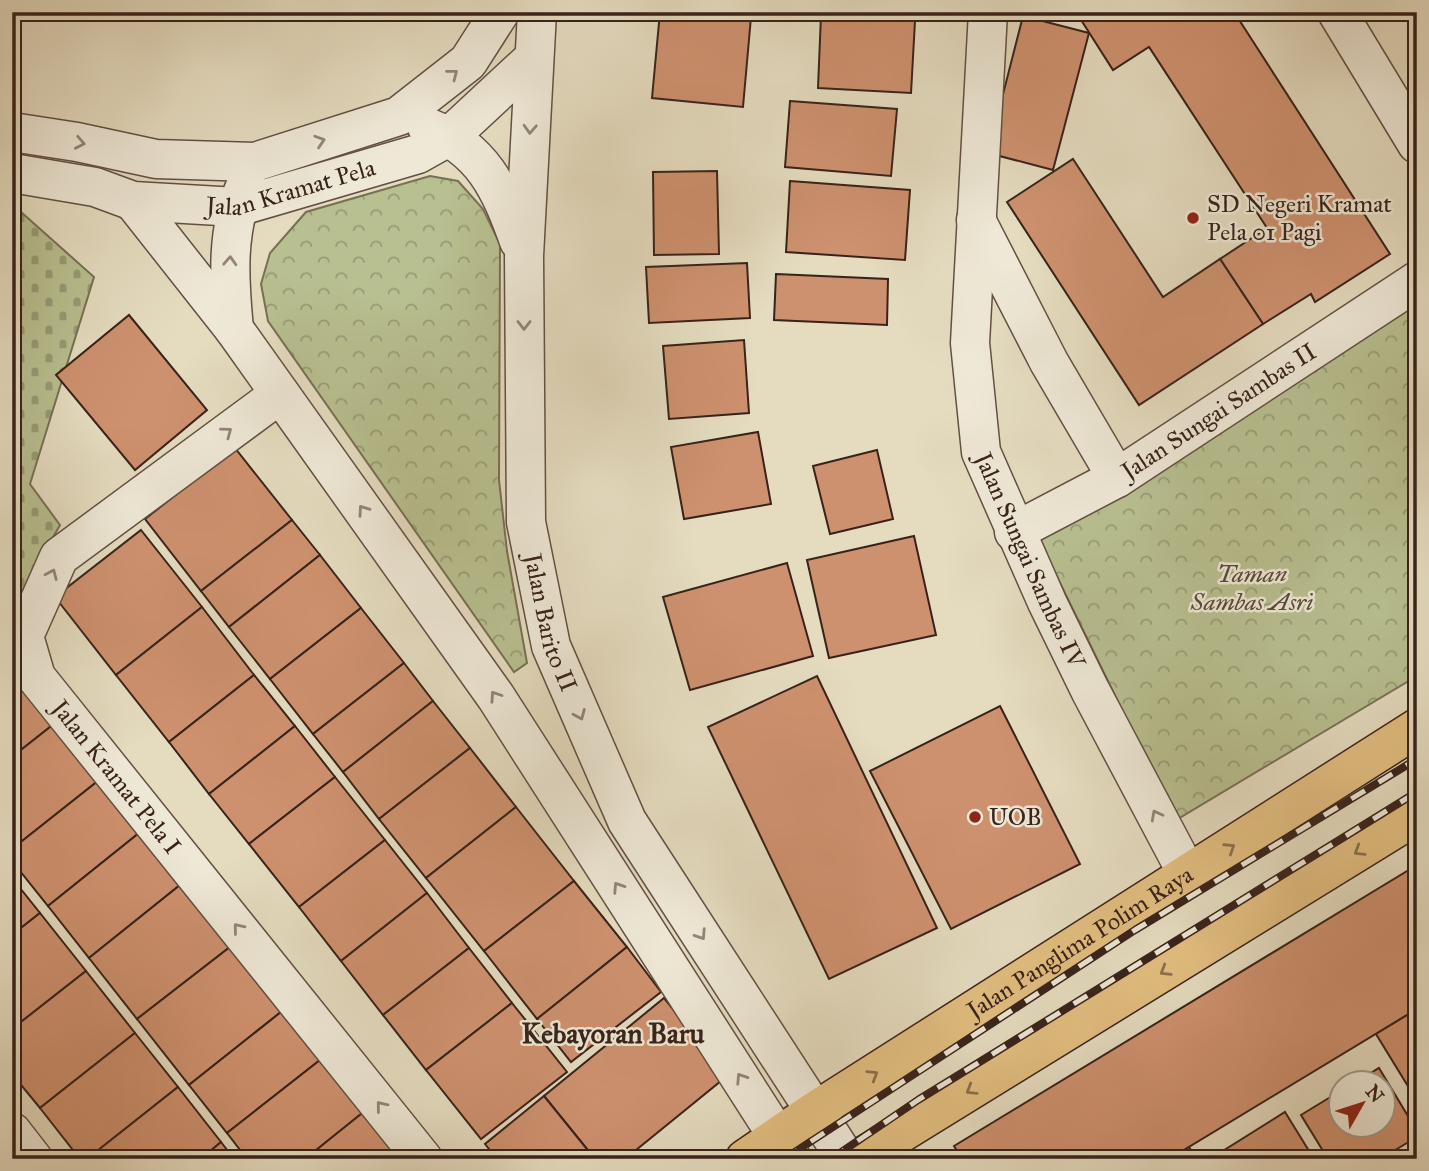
<svg xmlns="http://www.w3.org/2000/svg" width="1429" height="1171" viewBox="0 0 1429 1171" font-family="'IM FELL Great Primer',serif">
<defs>
<pattern id="forest-crowns" width="20" height="18" patternUnits="userSpaceOnUse" patternTransform="scale(1.75)"><rect width="20" height="18" fill="#b8bf90"/><path d="M2 6a3 3 0 1 1 6 0M12 15a3 3 0 1 1 6 0" fill="none" stroke="#979b75"/></pattern>
<pattern id="cemetery-stones" width="16" height="16" patternUnits="userSpaceOnUse" patternTransform="scale(1.75)"><rect width="16" height="16" fill="#b8bf90"/><path d="M2 7V4a2 2 0 0 1 4 0v3zM10 15v-3a2 2 0 0 1 4 0v3z" fill="#979b75"/></pattern>
</defs>
<rect width="100%" height="100%" fill="#e5dcc0"/>
<filter id="stains"><feTurbulence type="fractalNoise" baseFrequency=".00286" numOctaves="4"/><feColorMatrix values="0 0 0 0 .2 0 0 0 0 .09 0 0 0 0 .02 0 0 0 .5 -.17"/></filter>
<radialGradient id="worn" r=".72"><stop offset=".6" stop-color="#630" stop-opacity="0"/><stop offset="1" stop-color="#630" stop-opacity=".3"/></radialGradient>
<g fill="url(#forest-crowns)" stroke="#787055" stroke-width="2">
<polygon points="430,176 458,181 483,209 500,244 499,480 507,551 527,663 514,672 268,321 261,284 270,253 306,212"/>
<polygon points="1417,281 1417,676 1176,820 1038,538"/>
</g>
<polygon fill="url(#cemetery-stones)" stroke="#787055" stroke-width="2" points="12,204 94,277 30,484 60,525 12,609"/>
<g fill="#ce916f" stroke="#38221a" stroke-width="2">
<polygon points="660,12 698,12 751,17 743,107 652,98"/>
<polygon points="1076,12 1234,12 1390,254 1315,302 1311,294 1263,324 1220,259 1267,228 1149,47 1113,70"/>
<polygon points="821,15 915,21 911,93 818,88"/>
<polygon points="1023,16 1089,33 1053,170 988,153"/>
<polygon points="790,101 897,109 891,176 785,167"/>
<polygon points="1073,159 1163,297 1220,259 1263,324 1139,405 1007,202"/>
<polygon points="717,171 719,254 654,255 653,172"/>
<polygon points="790,181 910,190 905,260 786,252"/>
<polygon points="747,263 750,318 649,323 646,267"/>
<polygon points="776,274 888,279 887,325 774,320"/>
<polygon points="129,315 207,410 135,470 56,375"/>
<polygon points="744,340 749,413 669,419 663,346"/>
<polygon points="758,432 771,504 684,519 671,447"/>
<polygon points="235,448 292,520 201,591 145,519"/>
<polygon points="877,450 893,519 830,534 813,466"/>
<polygon points="292,520 320,555 229,627 201,591"/>
<polygon points="141,530 202,607 116,675 55,597"/>
<polygon points="914,536 936,635 829,658 807,560"/>
<polygon points="320,555 361,608 270,679 229,627"/>
<polygon points="787,563 813,656 690,690 663,597"/>
<polygon points="202,607 254,675 169,742 116,675"/>
<polygon points="361,608 404,663 313,734 270,679"/>
<polygon points="12,657 64,716 12,757"/>
<polygon points="404,663 433,701 343,772 313,734"/>
<polygon points="254,675 295,726 209,794 169,742"/>
<polygon points="817,676 937,928 829,979 708,727"/>
<polygon points="433,701 470,748 379,819 343,772"/>
<polygon points="1000,706 1080,864 951,929 870,771"/>
<polygon points="64,716 108,773 12,849 12,757"/>
<polygon points="295,726 335,777 249,844 209,794"/>
<polygon points="470,748 516,807 426,878 379,819"/>
<polygon points="108,773 149,825 48,906 12,861 12,849"/>
<polygon points="335,777 385,840 299,907 249,844"/>
<polygon points="516,807 574,881 484,951 426,878"/>
<polygon points="149,825 190,877 89,958 48,906"/>
<polygon points="385,840 427,893 341,961 299,907"/>
<polygon points="1417,865 1417,1009 1169,1159 962,1159 954,1146"/>
<polygon points="190,877 239,940 137,1019 89,958"/>
<polygon points="12,878 40,913 12,935"/>
<polygon points="574,881 627,947 537,1019 484,951"/>
<polygon points="427,893 469,948 383,1015 341,961"/>
<polygon points="40,913 86,971 12,1029 12,935"/>
<polygon points="239,940 291,1004 189,1085 137,1019"/>
<polygon points="627,947 661,992 571,1062 537,1019"/>
<polygon points="469,948 512,1003 426,1070 383,1015"/>
<polygon points="86,971 135,1033 40,1108 12,1074 12,1029"/>
<polygon points="664,998 727,1076 625,1159 595,1159 544,1096"/>
<polygon points="512,1003 567,1072 481,1139 426,1070"/>
<polygon points="291,1004 329,1053 227,1133 189,1085"/>
<polygon points="1417,1009 1417,1101 1376,1034"/>
<polygon points="135,1033 178,1087 87,1159 80,1159 40,1108"/>
<polygon points="329,1053 371,1106 305,1159 247,1159 227,1133"/>
<polygon points="1379,1068 1417,1131 1417,1137 1380,1159 1328,1159 1301,1115 1342,1090 1342,1126 1384,1126 1384,1084 1353,1084"/>
<polygon points="178,1087 221,1142 201,1159 87,1159"/>
<polygon points="544,1096 595,1159 497,1159 485,1144"/>
<polygon points="371,1106 402,1159 305,1159"/>
<polygon points="1285,1112 1314,1159 1210,1159"/>
<polygon points="221,1142 234,1159 201,1159"/>
<polygon points="1189,1147 1197,1159 1171,1159"/>
</g>
<g fill="none" stroke-linecap="round" stroke-linejoin="round">
<defs>
<g id="minor">
<path id="s1" d="M 537,12 L 524,256 L 526,522 L 551,646 L 627,821 L 846,1159"/>
<path id="s2" d="M 988,12 L 970,343 L 981,452 L 1047,602 L 1090,690 L 1188,875"/>
<polyline points="1337,12 1417,144"/>
<path d="M 427,127 C 483,149 500,188 519,241"/>
<polyline points="12,132 77,142 156,159 255,162 399,116 468,62 500,12"/>
<path id="s3" d="M 12,173 L 95,187 L 133,201 L 237,207 L 418,154 L 450,136 L 534,58"/>
<polyline points="133,201 234,329 496,697 792,1159"/>
<polyline points="976,220 1049,362 1117,478"/>
<path d="M 234,329 C 229,278 226,232 246,184"/>
<path id="s4" d="M 280,394 L 59,557 L 24,636 L 36,677 L 423,1159"/>
<path id="s5" d="M 1014,532 L 1117,478 L 1417,281"/>
<polyline points="12,1132 33,1159"/>
</g>
<g id="major">
<path id="s6" d="M 745,1159 L 815,1111 L 1417,728"/>
<polyline points="859,1159 1417,815"/>
</g>
</defs>
<use href="#minor" stroke="#635044" stroke-width="41"/>
<use href="#major" stroke="#38221a" stroke-width="41"/>
<use href="#minor" stroke="#eee8d6" stroke-width="38"/>
<use href="#major" stroke="#e2be80" stroke-width="38"/>
<defs>
<g id="rail">
<polyline points="784,1159 1135,930 1417,759"/>
<polyline points="831,1159 918,1100 1417,792"/>
</g>
</defs>
<use href="#rail" stroke="#38221a" stroke-width="8"/>
<use href="#rail" stroke="#eee8d6" stroke-width="5" stroke-dasharray="16" stroke-linecap="butt"/>
</g>
<defs><path id="oneway-chevron" d="M-2-3.5L2.5 0L-2 3.5" fill="none" stroke-width="1.6" stroke-linecap="round" stroke-linejoin="round" transform="scale(1.75)"/></defs>
<g stroke="#938578">
<use href="#oneway-chevron" transform="translate(453 74) rotate(-38)"/>
<use href="#oneway-chevron" transform="translate(530 129) rotate(93)"/>
<use href="#oneway-chevron" transform="translate(320 141) rotate(-18)"/>
<use href="#oneway-chevron" transform="translate(80 143) rotate(11)"/>
<use href="#oneway-chevron" transform="translate(230 261) rotate(-87)"/>
<use href="#oneway-chevron" transform="translate(524 325) rotate(90)"/>
<use href="#oneway-chevron" transform="translate(227 432) rotate(-37)"/>
<use href="#oneway-chevron" transform="translate(363 510) rotate(-125)"/>
<use href="#oneway-chevron" transform="translate(52 574) rotate(-66)"/>
<use href="#oneway-chevron" transform="translate(495 696) rotate(-124)"/>
<use href="#oneway-chevron" transform="translate(580 715) rotate(67)"/>
<use href="#oneway-chevron" transform="translate(1156 815) rotate(-118)"/>
<use href="#oneway-chevron" transform="translate(618 887) rotate(-123)"/>
<use href="#oneway-chevron" transform="translate(238 928) rotate(-129)"/>
<use href="#oneway-chevron" transform="translate(701 935) rotate(57)"/>
<use href="#oneway-chevron" transform="translate(741 1078) rotate(-123)"/>
<use href="#oneway-chevron" transform="translate(381 1106) rotate(-129)"/>
</g>
<g stroke="#8d704d">
<use href="#oneway-chevron" transform="translate(1230 848) rotate(-33)"/>
<use href="#oneway-chevron" transform="translate(1359 851) rotate(148)"/>
<use href="#oneway-chevron" transform="translate(1165 971) rotate(148)"/>
<use href="#oneway-chevron" transform="translate(873 1075) rotate(-32)"/>
<use href="#oneway-chevron" transform="translate(971 1090) rotate(148)"/>
</g>
<g fill="#8f2418" stroke="#eee8d6" stroke-width="2.5">
<circle cx="1193" cy="218" r="7"/>
<circle cx="975" cy="817" r="7"/>
</g>
<g text-anchor="middle" dominant-baseline="central" stroke-width="5" stroke-linejoin="round" paint-order="stroke">
<g font-size="24" fill="#38221a" stroke="#eee8d6">
<text stroke="none"><textPath href="#s3" startOffset="285">Jalan Kramat Pela</textPath></text>
<text stroke="none"><textPath href="#s5" startOffset="238">Jalan Sungai Sambas II</textPath></text>
<text stroke="none"><textPath href="#s2" startOffset="560">Jalan Sungai Sambas IV</textPath></text>
<text stroke="none"><textPath href="#s1" startOffset="614">Jalan Barito II</textPath></text>
<text stroke="none"><textPath href="#s4" startOffset="532">Jalan Kramat Pela I</textPath></text>
<text stroke="none"><textPath href="#s6" startOffset="399">Jalan Panglima Polim Raya</textPath></text>
</g>
<g font-size="24" fill="#38221a" stroke="#eee8d6" text-anchor="start">
<text x="1207" y="204">SD Negeri Kramat<tspan x="1207" dy="28">Pela 01 Pagi</tspan></text>
<text x="989" y="817">UOB</text>
</g>
<g font-size="24" font-style="italic" fill="#584938" stroke="#eee8d6">
<text x="1252" y="574">Taman<tspan x="1252" dy="28">Sambas Asri</tspan></text>
</g>
<g font-size="28" font-weight="bold" fill="#38221a" stroke="#eee8d6">
<text x="613" y="1033">Kebayoran Baru</text>
</g>
</g>
<rect width="1429" height="1171" fill="none" stroke="#e5dcc0" stroke-width="42"/>
<rect x="14" y="14" width="1401" height="1143" fill="none" stroke="#38221a" stroke-width="3.5"/>
<rect x="21" y="21" width="1387" height="1129" fill="none" stroke="#38221a" stroke-width="2"/>
<g transform="translate(1362 1104) rotate(51)"><circle r="33" fill="#eee8d6" stroke="#a5998b" stroke-width="2"/>
<path d="M0-5L12 26L0 18L-12 26Z" fill="#8f2418"/>
<text y="-10" font-size="19" font-weight="bold" text-anchor="middle" fill="#38221a">N</text>
</g>
<rect width="100%" height="100%" filter="url(#stains)"/>
<rect width="100%" height="100%" fill="url(#worn)"/>
</svg>
